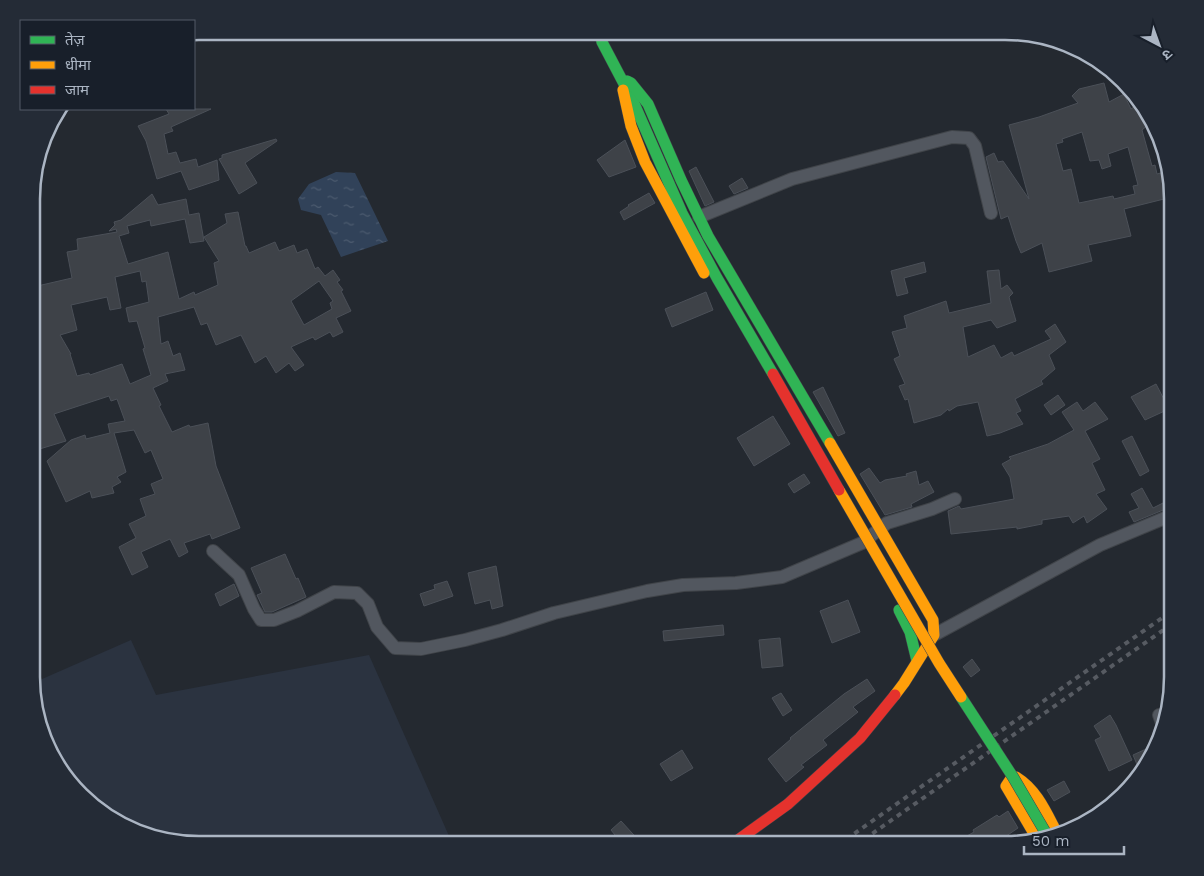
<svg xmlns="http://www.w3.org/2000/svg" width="1204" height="876" viewBox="0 0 1204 876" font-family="'Work Sans','Noto Sans Devanagari',sans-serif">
<defs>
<pattern id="water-ripples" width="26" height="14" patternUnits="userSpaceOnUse" patternTransform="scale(1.25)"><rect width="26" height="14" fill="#314259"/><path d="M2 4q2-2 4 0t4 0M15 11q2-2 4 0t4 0" fill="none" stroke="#4c5b6f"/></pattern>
</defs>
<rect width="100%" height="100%" fill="#242930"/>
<polygon fill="#2b3340" points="131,640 156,695 369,655 453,845 189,844 145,836 97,810 54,761 33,698 33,683"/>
<polygon fill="url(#water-ripples)" points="336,172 355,173 388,241 341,257 321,215 301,210 298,199 309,184"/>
<g fill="#3e4248" stroke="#4b5058" fill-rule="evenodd">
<path d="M 1104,83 L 1109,102 L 1124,94 L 1131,109 L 1135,106 L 1149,124 L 1142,130 L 1152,166 L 1155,165 L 1157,174 L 1168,171 L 1172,188 L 1172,197 L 1124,209 L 1131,236 L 1088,245 L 1092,261 L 1049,272 L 1042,243 L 1021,253 L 1016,241 L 1008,216 L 1001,219 L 986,157 L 994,153 L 998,162 L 1003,161 L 1029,199 L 1009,125 L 1039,117 L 1078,103 L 1072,96 L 1079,89 ZM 1082,132 L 1090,161 L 1099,160 L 1102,169 L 1111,166 L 1108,154 L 1128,147 L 1138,185 L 1133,186 L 1135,194 L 1114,199 L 1113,196 L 1079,203 L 1071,169 L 1063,171 L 1056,144 L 1063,142 L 1062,139 Z"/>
<polygon points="166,109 211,109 171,127 173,131 164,134 168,154 176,152 180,163 196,159 198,167 217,160 219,180 189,190 181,171 157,179 146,141 138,126 169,114"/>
<polygon points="276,139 277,141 245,163 257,183 239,194 219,159 222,158 222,155"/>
<polygon points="625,140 636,167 609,177 597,160"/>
<polygon points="696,167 714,202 705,206 689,171"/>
<polygon points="742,178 748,188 734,194 729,186"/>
<polygon points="649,193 655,203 624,220 620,212 629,206 628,205"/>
<path d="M 152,194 L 158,205 L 186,199 L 189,215 L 199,213 L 204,241 L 190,243 L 185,219 L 151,226 L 150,220 L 127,226 L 129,233 L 119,236 L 128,264 L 168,252 L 179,299 L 194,292 L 195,295 L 218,285 L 214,263 L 219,261 L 204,237 L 227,223 L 225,214 L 238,212 L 245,246 L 246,246 L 249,253 L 275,242 L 279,251 L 294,245 L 297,253 L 307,249 L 315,269 L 318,267 L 325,276 L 333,270 L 340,280 L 337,282 L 343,290 L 341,291 L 351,311 L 336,318 L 343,332 L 333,337 L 330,332 L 315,340 L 313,337 L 291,347 L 304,365 L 295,371 L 289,363 L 276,373 L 266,356 L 255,363 L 241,335 L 216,345 L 207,323 L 201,325 L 194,307 L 158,317 L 161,344 L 168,341 L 173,356 L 180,353 L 185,370 L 165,374 L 168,381 L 153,388 L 161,405 L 159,406 L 172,432 L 189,425 L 190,427 L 208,423 L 216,466 L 240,528 L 212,539 L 210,534 L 184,543 L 188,552 L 179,557 L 170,539 L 141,552 L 148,567 L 132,575 L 119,547 L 136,538 L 129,524 L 146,516 L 140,499 L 155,494 L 151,484 L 163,479 L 151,450 L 145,453 L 134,430 L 114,433 L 126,472 L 117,477 L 121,482 L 112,487 L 114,493 L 92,498 L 90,491 L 66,502 L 47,461 L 71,440 L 85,435 L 86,439 L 110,433 L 108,424 L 125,421 L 117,399 L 111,401 L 109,396 L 54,414 L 66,441 L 33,451 L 33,287 L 72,278 L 67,252 L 78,250 L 77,239 L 117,232 L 116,229 L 109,231 L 115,225 L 114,222 L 121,220 ZM 140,271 L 142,282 L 146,281 L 149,302 L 126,308 L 129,322 L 137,321 L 145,348 L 143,349 L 151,375 L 130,384 L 122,364 L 90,375 L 89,373 L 77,376 L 70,354 L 71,354 L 60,335 L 77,330 L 71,305 L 107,297 L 110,310 L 121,308 L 115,277 ZM 319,281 L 333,301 L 330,303 L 332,309 L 304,325 L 291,301 Z"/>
<polygon points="924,262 926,272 904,278 908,293 897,296 891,271"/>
<polygon points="999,270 1001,289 1007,285 1013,293 1009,297 1016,321 997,328 991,320 963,327 968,357 994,345 1001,358 1012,352 1014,356 1051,339 1045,331 1055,324 1066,342 1049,355 1055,369 1041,381 1043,384 1015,399 1021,411 1016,413 1023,424 1000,433 987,436 978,402 957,406 949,411 948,409 941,415 914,423 908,399 905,400 899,386 905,384 894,359 900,356 892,332 907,328 904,316 946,301 949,313 991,303 987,271"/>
<polygon points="706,292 713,310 672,327 665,309"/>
<polygon points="1156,384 1169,409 1145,420 1131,397"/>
<polygon points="823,387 845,433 838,436 813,392"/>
<polygon points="1058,395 1065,405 1051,415 1044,405"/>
<polygon points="1077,402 1083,411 1095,402 1108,419 1085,431 1100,459 1092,463 1105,490 1096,494 1107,509 1087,523 1084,516 1073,523 1069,516 1042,520 1042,524 1017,529 1017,527 951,534 948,511 959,506 961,509 1014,499 1010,477 1002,464 1011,459 1009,457 1048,444 1074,430 1062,412"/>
<polygon points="773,416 790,444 754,466 737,438"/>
<polygon points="1132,436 1149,471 1140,476 1122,441"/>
<polygon points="869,468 880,483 885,480 907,476 906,474 916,471 919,485 928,481 934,492 911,504 912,507 885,515 860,474"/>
<polygon points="804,474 810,483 794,493 788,484"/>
<polygon points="1142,488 1153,508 1165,502 1168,508 1134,522 1129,512 1139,508 1131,494"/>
<polygon points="285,554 296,579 298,578 306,597 272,612 265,612 257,595 262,593 251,568"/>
<polygon points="496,566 503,606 492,609 490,600 475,604 468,573"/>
<polygon points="447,581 453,596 424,606 420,594 435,589 434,585"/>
<polygon points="234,584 239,596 220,606 215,594"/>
<polygon points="848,600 860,632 832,643 820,611"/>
<polygon points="723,625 724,635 664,641 663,631"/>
<polygon points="780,638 783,666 762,668 759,640"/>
<polygon points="972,659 980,670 971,677 963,667"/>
<polygon points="867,679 875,691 853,707 858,712 823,740 827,745 801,765 804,767 786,782 768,759 791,739 790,738 844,694"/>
<polygon points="781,693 792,710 783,716 772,698"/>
<polygon points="1110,715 1116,725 1132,760 1109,771 1095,740 1101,737 1094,726"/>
<polygon points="1157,744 1143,769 1141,774 1133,755"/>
<polygon points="682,750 693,768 671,781 660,764"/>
<polygon points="1064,781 1070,792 1054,801 1047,790"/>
<polygon points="1008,811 1018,828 993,845 951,845 974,832 973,830 997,815 999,817"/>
<polygon points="621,821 643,845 605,845 615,835 611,830"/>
</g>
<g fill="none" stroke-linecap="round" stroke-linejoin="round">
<defs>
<g id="street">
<polyline points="699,217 792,179 952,137 969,138 975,146 991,213"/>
<polyline points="213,551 239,575 254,609 261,620 274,620 297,611 334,592 357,593 368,604 377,627 395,648 421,649 465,640 502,630 554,613 647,591 683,585 736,583 782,577 862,543 887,523 932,509 955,499"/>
<polyline points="934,635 1100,545 1172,515"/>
<polyline points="1159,715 1164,729"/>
</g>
<g id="fast">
<polyline points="600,31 602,42 633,101 682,213 717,278 773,374"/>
<polyline points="627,81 631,83 648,104 681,180 708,236 830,443"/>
<polyline points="899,610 910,632 917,661"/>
</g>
<g id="slow">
<polyline points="623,90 631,126 645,162 704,273"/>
<polyline points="830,443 933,620 934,635 904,683 895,695"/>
<path d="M 1036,837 L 1006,786 L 1010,780 L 1016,777 C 1037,790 1046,812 1057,833"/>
</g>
<polyline id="jam" points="731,845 788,804 860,738 895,695"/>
</defs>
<use href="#street" stroke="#404449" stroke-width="14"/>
<use href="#fast" stroke="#404449" stroke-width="12"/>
<use href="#slow" stroke="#404449" stroke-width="12"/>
<use href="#jam" stroke="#404449" stroke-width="12"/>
<use href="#street" stroke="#52575f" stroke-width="12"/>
<use href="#fast" stroke="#30b455" stroke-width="11"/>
<use href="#slow" stroke="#ff9f0a" stroke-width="11"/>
<use href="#jam" stroke="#e5322d" stroke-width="11"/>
<g stroke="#575b62" stroke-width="4" stroke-dasharray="5 5" stroke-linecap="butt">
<polyline points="838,845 1172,611"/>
<polyline points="856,845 1172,624"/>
</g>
<defs>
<polyline id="fast-bridge" points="961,697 1013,777 1047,835"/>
<polyline id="slow-bridge" points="839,490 939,663 961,697"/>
<polyline id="jam-bridge" points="773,374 839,490"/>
</defs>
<use href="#fast-bridge" stroke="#40454d" stroke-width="12" stroke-linecap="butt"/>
<use href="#slow-bridge" stroke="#40454d" stroke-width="12" stroke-linecap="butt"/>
<use href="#jam-bridge" stroke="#40454d" stroke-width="12" stroke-linecap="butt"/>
<use href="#fast-bridge" stroke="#30b455" stroke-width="11"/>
<use href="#slow-bridge" stroke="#ff9f0a" stroke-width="11"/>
<use href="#jam-bridge" stroke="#e5322d" stroke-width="11"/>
</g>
<path d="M0 0H1204V876H0ZM199 40H1005A159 159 0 0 1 1164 199V677A159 159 0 0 1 1005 836H199A159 159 0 0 1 40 677V199A159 159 0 0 1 199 40Z" fill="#242b36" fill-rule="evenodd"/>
<path fill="none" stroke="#abb5c3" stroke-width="2.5" d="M199 40H1005A159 159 0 0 1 1164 199V677A159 159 0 0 1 1005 836H199A159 159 0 0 1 40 677V199A159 159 0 0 1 199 40Z"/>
<rect x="20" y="20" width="175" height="90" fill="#181f2a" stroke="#535b67"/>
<rect x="30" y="36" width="25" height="8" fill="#30b455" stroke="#535b67"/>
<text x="65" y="45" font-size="15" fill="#abb5c3">तेज़</text>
<rect x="30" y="61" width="25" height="8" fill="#ff9f0a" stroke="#535b67"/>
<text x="65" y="70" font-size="15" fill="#abb5c3">धीमा</text>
<rect x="30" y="86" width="25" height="8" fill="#e5322d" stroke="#535b67"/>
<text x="65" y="95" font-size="15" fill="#abb5c3">जाम</text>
<g transform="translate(1159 45) rotate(139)" stroke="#181f2a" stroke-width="4" paint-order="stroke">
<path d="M0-4L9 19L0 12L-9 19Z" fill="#abb5c3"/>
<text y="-8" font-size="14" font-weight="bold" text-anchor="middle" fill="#abb5c3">उ</text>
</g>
<path d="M1024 846v8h100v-8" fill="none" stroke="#abb5c3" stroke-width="2.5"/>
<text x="1032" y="846" font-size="15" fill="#abb5c3" stroke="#181f2a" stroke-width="4" paint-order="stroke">50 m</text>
</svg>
